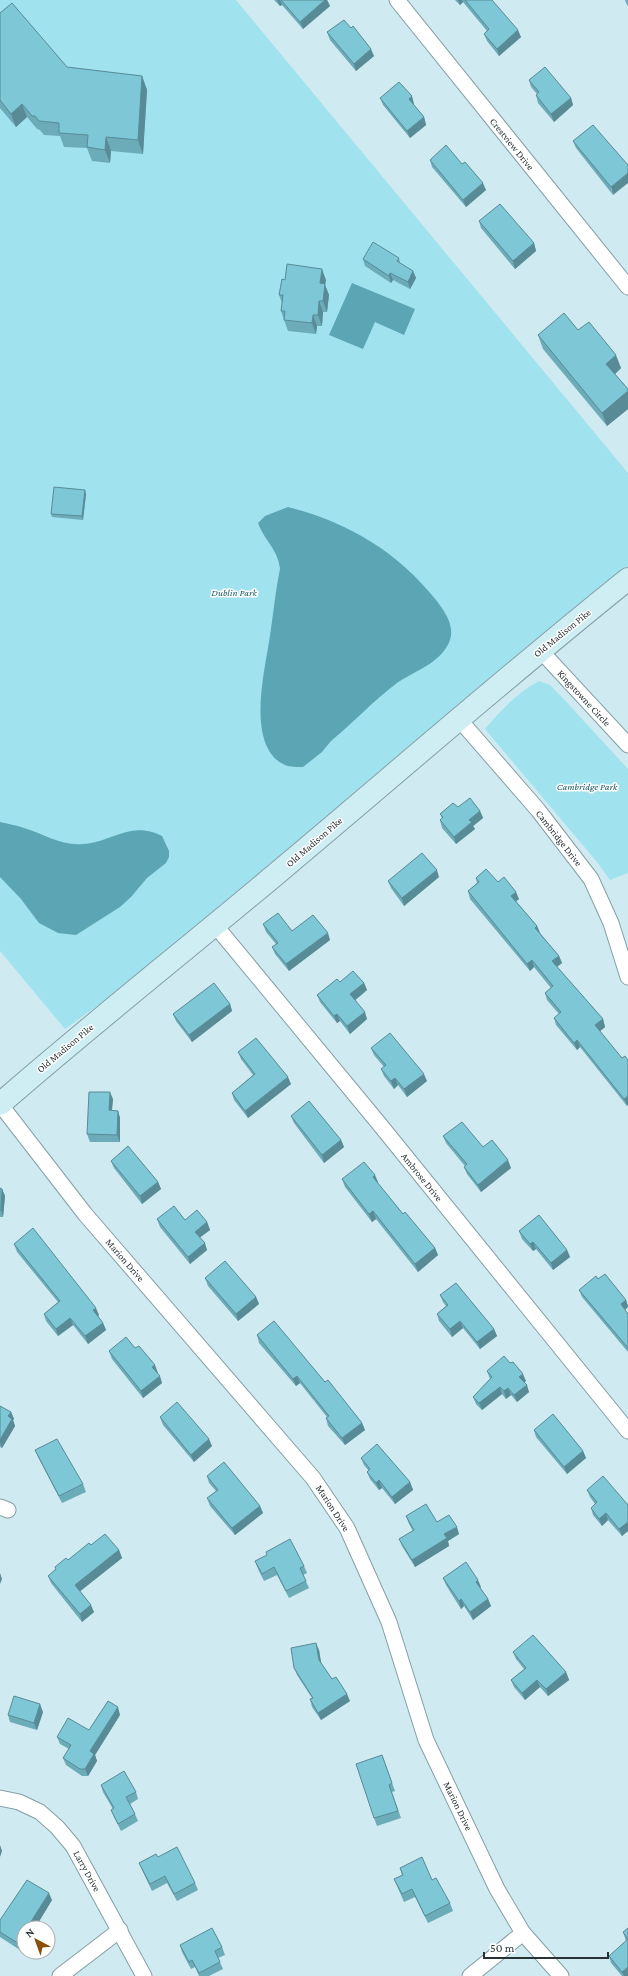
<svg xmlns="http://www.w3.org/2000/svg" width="628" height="1976" viewBox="0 0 628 1976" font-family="'Crimson Pro',serif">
<rect width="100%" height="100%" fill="#cfeaf0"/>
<g fill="#a1e2ef">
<polygon points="0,0 236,0 628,473 628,572 155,964 65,1029 0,951"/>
<path d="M 539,681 L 550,685 L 560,695 L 628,769 L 628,873 L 610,880 L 597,862 L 485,729 C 500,711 518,692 539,681 Z"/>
</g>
<g fill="#5ca5b4">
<polygon points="352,283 415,309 404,335 375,322 363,349 329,335"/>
<path d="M 288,507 C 347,522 397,551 436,600 C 447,614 458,631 446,648 C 435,665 413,672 397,683 C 374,700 353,723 331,741 L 322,752 L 303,767 C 298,767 290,767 285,765 C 246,747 264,674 269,642 C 273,618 275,593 280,569 C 278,549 264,540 258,523 L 265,516 Z"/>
<path d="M 0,822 C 8,824 16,825 24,828 C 44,834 61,846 83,844 C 113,842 130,820 162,836 L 169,851 L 169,857 L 166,863 L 147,878 L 131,897 L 120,907 L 76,935 L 58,933 L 39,923 L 21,899 L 0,877 Z"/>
</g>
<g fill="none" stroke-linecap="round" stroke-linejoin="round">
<defs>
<g id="street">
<polyline points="397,0 628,287"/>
<polyline points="540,650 628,745"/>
<polyline points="458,718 538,810 591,879 611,923 628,977"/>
<polyline points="215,925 381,1126 628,1431"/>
<polyline points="0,1104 85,1214 313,1478 347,1528 389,1622 426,1740 497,1889 523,1933 561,1976"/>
<polyline points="0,1507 8,1510"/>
<polyline points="0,1798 19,1802 40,1812 57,1827 73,1846 144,1976"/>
<polyline points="60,1976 120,1930"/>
<polyline points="470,1976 523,1933"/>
</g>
<path id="secondary" d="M 0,1104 C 94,1022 192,945 288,864 C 401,769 512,672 628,579"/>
</defs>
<use href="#street" stroke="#859fa5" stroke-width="17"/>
<use href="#secondary" stroke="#859fa5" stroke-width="24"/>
<use href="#street" stroke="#fff" stroke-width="15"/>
<use href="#secondary" stroke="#ceeef4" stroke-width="22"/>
</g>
<g fill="#6cabb8">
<polygon points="274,0 327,0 330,6 303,29 282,5 280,6"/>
<polygon points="455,0 492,0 521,37 499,56 487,41 484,34 487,31 463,2 460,5"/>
<polygon points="625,0 628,0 628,6 626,3"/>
<polygon points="0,13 67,67 142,76 147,90 143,154 111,151 110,163 92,161 87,148 64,147 60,136 44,135 40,130 37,129 27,117 16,127 0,108"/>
<polygon points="351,28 374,56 356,71 330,40 327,32"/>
<polygon points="529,80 571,98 573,105 554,122 538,103 536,95 537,94 531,87"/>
<polygon points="380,98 414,104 413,104 424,117 426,125 410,138 383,105"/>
<polygon points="593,125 613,195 576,148 573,141"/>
<polygon points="430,160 462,164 486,190 466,207 432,167"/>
<polygon points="479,221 534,243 536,251 515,269 481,228"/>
<polygon points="399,258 400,263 413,271 416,278 410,289 393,280 391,283 365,266 363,259"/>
<polygon points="285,280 326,280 325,285 329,295 327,312 323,312 322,326 317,326 316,334 288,331 281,311 282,303 279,295"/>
<polygon points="578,330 621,368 615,374 628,389 628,409 607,426 543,349 538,335"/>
<polygon points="86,494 83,520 52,517 51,514"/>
<polygon points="458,807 480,811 483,818 473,826 475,829 456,844 442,828 440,820 442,818 440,814"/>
<polygon points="439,877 404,906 391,888 388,881"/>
<polygon points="476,878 498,882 519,899 516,901 537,926 540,933 559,956 562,963 557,967 603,1019 605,1027 600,1031 627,1106 580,1047 577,1050 556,1025 554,1018 559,1014 547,1000 545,993 551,988 534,967 530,971 470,899 468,891 477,883"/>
<polygon points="263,924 292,931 330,940 289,971 275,954 272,947 276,944 266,932"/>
<polygon points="340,982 364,983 367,990 355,1000 367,1019 350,1034 340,1021 337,1023 320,1002 317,995"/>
<polygon points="230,1004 232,1011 192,1042 176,1021 173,1014"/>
<polygon points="371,1048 427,1081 407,1097 398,1085 394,1089 384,1076 381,1069 384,1067 374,1055"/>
<polygon points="238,1052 291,1084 248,1118 234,1100 232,1093 253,1075 241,1059"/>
<polygon points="113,1099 112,1110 118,1111 120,1118 120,1142 90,1142 87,1134"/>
<polygon points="291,1116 341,1140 344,1147 324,1163 294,1123"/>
<polygon points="443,1136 483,1147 511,1168 481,1192 467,1174 464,1167 465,1166 446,1143"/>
<polygon points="111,1161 158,1182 161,1189 142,1204 114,1168"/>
<polygon points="342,1179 378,1182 377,1183 403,1214 435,1248 438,1255 418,1272 376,1219 372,1222 345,1187"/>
<polygon points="0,1188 2,1189 5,1196 3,1217 0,1217"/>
<polygon points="157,1219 185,1220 207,1222 210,1230 200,1237 207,1250 190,1264 160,1227"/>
<polygon points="519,1231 567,1250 570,1257 553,1270 536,1249 533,1251 522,1239"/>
<polygon points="14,1244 99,1315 98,1316 103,1323 106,1330 88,1344 73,1325 58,1336 46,1321 44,1314 58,1302 17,1252"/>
<polygon points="205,1278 256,1297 259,1304 238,1321 208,1286"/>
<polygon points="598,1279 626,1300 628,1306 628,1307 625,1310 628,1314 628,1352 582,1297 579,1290"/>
<polygon points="440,1295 494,1329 497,1336 480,1349 463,1328 452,1337 439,1321 437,1314 446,1306 443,1302"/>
<polygon points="257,1335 325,1382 362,1423 365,1430 345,1445 328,1426 326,1418 327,1417 300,1383 296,1386 259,1343"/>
<polygon points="135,1348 158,1373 157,1373 162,1383 143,1398 112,1359 109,1351"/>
<polygon points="510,1363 526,1381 524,1382 529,1392 517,1402 511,1395 506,1399 502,1394 482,1410 476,1404 473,1397 490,1379 487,1371"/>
<polygon points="0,1406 11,1412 14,1419 13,1420 15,1426 2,1448 0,1447"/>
<polygon points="160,1417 212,1446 194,1462 163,1425"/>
<polygon points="534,1430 583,1451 586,1458 567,1474 536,1437"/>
<polygon points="35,1450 83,1484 86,1492 62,1503 38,1457"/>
<polygon points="361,1458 410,1482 413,1490 395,1504 382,1488 379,1490 370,1479 367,1472 369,1471 364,1465"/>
<polygon points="207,1476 260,1506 263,1513 235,1535 210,1506 207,1498 216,1491 209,1483"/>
<polygon points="587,1490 628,1505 628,1531 622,1536 608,1520 602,1526 593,1515 591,1508 595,1504 590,1497"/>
<polygon points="406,1516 437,1522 459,1534 448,1541 449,1546 415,1567 402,1546 399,1539 413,1531 409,1524"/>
<polygon points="91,1545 119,1550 122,1558 80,1591 94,1612 82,1622 51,1583 48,1576 56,1569 55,1567 68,1560"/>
<polygon points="255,1561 304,1566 307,1573 303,1575 309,1588 289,1598 277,1575 264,1581 258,1569"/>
<polygon points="443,1578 481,1587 480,1588 488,1599 491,1606 473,1620 464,1606 461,1609 446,1585"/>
<polygon points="319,1650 321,1663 332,1679 350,1701 321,1720 312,1707 310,1699 312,1698 297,1675 294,1668"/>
<polygon points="513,1652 566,1672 569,1680 548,1696 540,1687 525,1700 514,1687 511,1680 524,1669 516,1659"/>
<polygon points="43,1712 37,1730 10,1722 8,1715"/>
<polygon points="120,1715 95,1755 97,1761 88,1776 82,1776 66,1765 63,1758 69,1749 60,1744 57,1737 89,1730"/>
<polygon points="382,1755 395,1791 392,1792 401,1818 377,1826 374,1818"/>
<polygon points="101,1785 136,1792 138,1799 130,1804 135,1814 138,1821 121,1831 114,1817 111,1810 113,1809 103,1792"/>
<polygon points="139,1863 195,1883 198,1890 177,1901 167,1883 152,1891 142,1870"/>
<polygon points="400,1868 432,1880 450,1903 453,1911 428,1923 415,1897 404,1902 397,1886 394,1879 402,1875"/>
<polygon points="52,1900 35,1928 24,1928 24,1945 20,1950 0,1937 0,1920"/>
<polygon points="628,1928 628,1976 622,1976 611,1963 609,1956 626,1941 623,1932"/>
<polygon points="180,1945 222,1947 225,1955 218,1958 223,1969 209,1976 199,1976 195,1967 191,1969 182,1952"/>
</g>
<g fill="#588b96">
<polygon points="277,0 280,0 282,5 280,6"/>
<polygon points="325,0 327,0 330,6 303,29 300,22"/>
<polygon points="458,0 462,0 463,2 460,5"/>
<polygon points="518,30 521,37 499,56 497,49"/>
<polygon points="371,49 374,56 356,71 354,64"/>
<polygon points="142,76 147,90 143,154 138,140"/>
<polygon points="412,96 414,104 411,106 409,99"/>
<polygon points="571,98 573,105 554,122 551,114"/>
<polygon points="22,104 27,117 16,127 11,114"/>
<polygon points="424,117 426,125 410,138 407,131"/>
<polygon points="106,137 111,151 110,163 105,150"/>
<polygon points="628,173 628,183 613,195 611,187"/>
<polygon points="483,183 486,190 466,207 463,200"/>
<polygon points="534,243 536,251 515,269 513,261"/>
<polygon points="322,269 326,280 325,285 329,295 327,312 323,301 320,283"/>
<polygon points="413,271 416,278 410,289 408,282"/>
<polygon points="390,273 393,280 391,283 389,276"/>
<polygon points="319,301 323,312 322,326 318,315"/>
<polygon points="313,315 317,326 316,334 312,323"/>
<polygon points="616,355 621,368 611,378 606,364"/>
<polygon points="628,391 628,409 607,426 602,413"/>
<polygon points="85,490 86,494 83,520 82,516"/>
<polygon points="480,811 483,818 473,826 475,829 456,844 454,837 469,820"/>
<polygon points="437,870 439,877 404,906 402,898"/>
<polygon points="516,892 519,899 514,903 511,896"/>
<polygon points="537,926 540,933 535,928"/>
<polygon points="328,933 330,940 289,971 286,964"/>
<polygon points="559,956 562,963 555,968 552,961"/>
<polygon points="532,960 534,967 530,971 527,964"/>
<polygon points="364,983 367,990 353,1002 350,994"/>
<polygon points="230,1004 232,1011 192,1042 189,1035"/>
<polygon points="365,1012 367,1019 350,1034 347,1026"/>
<polygon points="337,1014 340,1021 337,1023 334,1016"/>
<polygon points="603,1019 605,1027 598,1033 595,1025"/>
<polygon points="577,1040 580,1047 577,1050 574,1043"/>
<polygon points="424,1074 427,1081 407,1097 404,1089"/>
<polygon points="288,1077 291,1084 248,1118 245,1111"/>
<polygon points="395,1078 398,1085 394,1089 391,1081"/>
<polygon points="110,1092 113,1099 111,1118 109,1110"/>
<polygon points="628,1096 628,1105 627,1106 624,1099"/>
<polygon points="118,1111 120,1118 120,1142 117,1135"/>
<polygon points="341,1140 344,1147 324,1163 322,1155"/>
<polygon points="508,1160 511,1168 481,1192 478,1185"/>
<polygon points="375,1175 378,1182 375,1184 373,1177"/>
<polygon points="158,1182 161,1189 142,1204 140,1196"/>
<polygon points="2,1189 5,1196 3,1217 1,1210"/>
<polygon points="373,1211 376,1219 372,1222 369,1214"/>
<polygon points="207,1222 210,1230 198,1239 195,1232"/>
<polygon points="533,1242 536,1249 533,1251 530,1244"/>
<polygon points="205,1243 207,1250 190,1264 188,1257"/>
<polygon points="435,1248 438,1255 418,1272 415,1264"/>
<polygon points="567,1250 570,1257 553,1270 551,1263"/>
<polygon points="256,1297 259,1304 238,1321 236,1314"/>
<polygon points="626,1300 628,1307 623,1311 621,1304"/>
<polygon points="96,1308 99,1315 96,1318 93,1310"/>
<polygon points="70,1318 73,1325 58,1336 56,1329"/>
<polygon points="460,1321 463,1328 452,1337 450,1329"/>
<polygon points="103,1323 106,1330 88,1344 85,1336"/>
<polygon points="494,1329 497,1336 480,1349 477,1342"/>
<polygon points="155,1365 158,1373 155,1375 152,1367"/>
<polygon points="523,1374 526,1381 522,1384 519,1377"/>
<polygon points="160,1376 162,1383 143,1398 141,1391"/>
<polygon points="297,1376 300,1383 296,1386 293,1379"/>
<polygon points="527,1385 529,1392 517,1402 514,1395"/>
<polygon points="500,1387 502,1394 482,1410 479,1403"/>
<polygon points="508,1388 511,1395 506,1399 504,1391"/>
<polygon points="11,1412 14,1419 13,1420 15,1426 2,1448 0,1442 0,1440 8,1416"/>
<polygon points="362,1423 365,1430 345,1445 342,1438"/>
<polygon points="209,1439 212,1446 194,1462 191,1455"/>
<polygon points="583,1451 586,1458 567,1474 564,1467"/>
<polygon points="379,1480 382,1488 379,1490 376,1483"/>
<polygon points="410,1482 413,1490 395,1504 392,1497"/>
<polygon points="260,1506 263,1513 235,1535 232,1528"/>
<polygon points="606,1513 608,1520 602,1526 599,1519"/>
<polygon points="628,1522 628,1531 622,1536 619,1529"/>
<polygon points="457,1527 459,1534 448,1541 449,1546 415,1567 412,1560 444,1534"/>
<polygon points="119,1550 122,1558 78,1593 75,1585"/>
<polygon points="0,1573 2,1579 0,1584"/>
<polygon points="478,1580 481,1587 478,1589 476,1582"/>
<polygon points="461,1599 464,1606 461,1609 459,1601"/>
<polygon points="488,1599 491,1606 473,1620 470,1612"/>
<polygon points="91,1605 94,1612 82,1622 80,1614"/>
<polygon points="316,1643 319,1650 322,1668 319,1660"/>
<polygon points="566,1672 569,1680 548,1696 546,1689"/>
<polygon points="537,1680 540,1687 525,1700 522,1693"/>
<polygon points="347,1694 350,1701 321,1720 318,1713"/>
<polygon points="40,1704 43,1712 37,1730 34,1723"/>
<polygon points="118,1707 120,1715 95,1755 97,1761 88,1776 85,1769 90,1751"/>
<polygon points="0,1845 2,1851 0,1857"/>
<polygon points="49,1893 52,1900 35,1928 27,1928"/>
<polygon points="24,1933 24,1945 20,1950 18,1943"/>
<polygon points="628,1967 628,1976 624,1976 622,1972"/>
</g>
<g fill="#7dc7d6" stroke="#588b96">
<polygon points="281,0 325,0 300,22"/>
<polygon points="465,0 492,0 518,30 497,49 484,34 489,29"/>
<polygon points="12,3 67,67 142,76 138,140 106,137 105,150 87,147 88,135 59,133 59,123 39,121 35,116 32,116 22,104 11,114 0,100 0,13"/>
<polygon points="344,20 351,28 353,26 371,49 354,64 327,32"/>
<polygon points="545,67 571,98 551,114 536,95 539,92 529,80"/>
<polygon points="399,82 412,96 409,99 424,117 407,131 380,98"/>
<polygon points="593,125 628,165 628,173 611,187 573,141"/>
<polygon points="446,145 462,164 465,162 483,183 463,200 430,160"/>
<polygon points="500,204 534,243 513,261 479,221"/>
<polygon points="373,242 399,258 397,261 413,271 408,282 390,273 389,276 363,259"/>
<polygon points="287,264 322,269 320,283 325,284 323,301 319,301 318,315 313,315 312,323 284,320 285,311 281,311 283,295 279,295 282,279 285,280"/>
<polygon points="564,313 578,330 589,322 616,355 606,364 628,389 628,391 602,413 538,335"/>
<polygon points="54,487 85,490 82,516 51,514"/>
<polygon points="470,798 480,811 469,820 472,822 454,837 440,820 443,817 440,814 453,803 458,807"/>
<polygon points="422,853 437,870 402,898 388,881"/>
<polygon points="486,869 498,882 504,877 516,892 511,896 537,926 535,928 559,956 552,961 603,1019 595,1025 622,1058 625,1056 628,1060 628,1096 624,1099 577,1040 574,1043 554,1018 561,1012 545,993 553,986 532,960 527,964 468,891 479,882 476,878"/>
<polygon points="278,913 292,931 313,915 328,933 286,964 272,947 278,943 263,924"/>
<polygon points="353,971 364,983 350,994 365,1012 347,1026 337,1014 334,1016 317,995 337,979 340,982"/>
<polygon points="214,983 230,1004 189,1035 173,1014"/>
<polygon points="390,1033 424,1074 404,1089 395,1078 391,1081 381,1069 386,1065 371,1048"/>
<polygon points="256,1038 288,1077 245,1111 232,1093 255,1074 238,1052"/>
<polygon points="89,1092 110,1092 109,1110 118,1111 117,1135 87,1134"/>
<polygon points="309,1101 341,1140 322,1155 291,1116"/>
<polygon points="462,1122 483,1147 492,1140 508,1160 478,1185 464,1167 467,1164 443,1136"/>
<polygon points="128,1146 158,1182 140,1196 111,1161"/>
<polygon points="364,1162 375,1175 373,1177 403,1214 405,1212 435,1248 415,1264 373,1211 369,1214 342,1179"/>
<polygon points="0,1188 2,1189 1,1210 0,1210"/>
<polygon points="174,1206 185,1220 197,1210 207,1222 195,1232 205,1243 188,1257 157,1219"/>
<polygon points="539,1215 567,1250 551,1263 533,1242 530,1244 519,1231"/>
<polygon points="33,1228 96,1308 93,1310 103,1323 85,1336 70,1318 56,1329 44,1314 60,1301 14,1244"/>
<polygon points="225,1261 256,1297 236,1314 205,1278"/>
<polygon points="605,1274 626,1300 621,1304 628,1314 628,1348 579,1290 596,1276 598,1279"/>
<polygon points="456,1283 494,1329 477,1342 460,1321 450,1329 437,1314 448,1305 440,1295"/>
<polygon points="274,1321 325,1382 328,1380 362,1423 342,1438 326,1418 329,1416 297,1376 293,1379 257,1335"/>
<polygon points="126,1337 135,1348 139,1346 155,1365 152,1367 160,1376 141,1391 109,1351"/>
<polygon points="504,1356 510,1363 513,1362 523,1374 519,1377 527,1385 514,1395 508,1388 504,1391 500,1387 479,1403 473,1397 492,1377 487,1371"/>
<polygon points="177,1402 209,1439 191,1455 160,1417"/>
<polygon points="0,1406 11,1412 8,1416 12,1419 0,1440"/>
<polygon points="553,1414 583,1451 564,1467 534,1430"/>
<polygon points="57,1439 83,1484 59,1496 35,1450"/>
<polygon points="377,1444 410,1482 392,1497 379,1480 376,1483 367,1472 370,1469 361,1458"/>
<polygon points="224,1462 260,1506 232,1528 207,1498 218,1490 207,1476"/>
<polygon points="603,1476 628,1505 628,1522 619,1529 606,1513 599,1519 591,1508 597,1502 587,1490"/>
<polygon points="426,1504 437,1522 449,1515 457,1527 444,1534 447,1538 412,1560 399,1539 414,1530 406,1516"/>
<polygon points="105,1534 119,1550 75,1585 91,1605 80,1614 48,1576 56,1569 55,1567 66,1558 68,1560 89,1543 91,1545"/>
<polygon points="290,1539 304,1566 300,1568 306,1581 286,1591 274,1567 262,1574 255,1561 267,1555 266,1552"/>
<polygon points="466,1562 478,1580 476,1582 488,1599 470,1612 461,1599 459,1601 443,1578"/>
<polygon points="533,1635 566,1672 546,1689 537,1680 522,1693 511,1680 526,1668 513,1652"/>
<polygon points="316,1643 319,1660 332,1679 336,1677 347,1694 318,1713 310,1699 313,1698 294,1668 291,1648"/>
<polygon points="14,1696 40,1704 34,1723 8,1715"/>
<polygon points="108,1701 118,1707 90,1751 94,1754 85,1769 80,1769 63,1758 71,1745 57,1737 68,1718 89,1730"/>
<polygon points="382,1755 392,1783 389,1785 398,1811 374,1818 356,1764"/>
<polygon points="124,1771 136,1792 126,1797 135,1814 118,1824 111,1810 114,1808 101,1785"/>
<polygon points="177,1847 195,1883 174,1894 165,1876 150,1884 139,1863 156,1854 158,1857"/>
<polygon points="422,1857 432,1880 436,1878 450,1903 425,1916 412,1889 402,1894 394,1879 403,1875 400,1868"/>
<polygon points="27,1880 49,1893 27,1928 24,1928 24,1933 18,1943 0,1932 0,1920"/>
<polygon points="212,1928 222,1947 215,1951 220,1962 199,1973 192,1960 189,1962 180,1945"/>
<polygon points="628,1928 628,1939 623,1932"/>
<polygon points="628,1939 628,1967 622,1972 609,1956"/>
</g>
<g text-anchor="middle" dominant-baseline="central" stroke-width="3" stroke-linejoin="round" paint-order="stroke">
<g font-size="10" fill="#283235" stroke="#fff">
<text transform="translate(512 144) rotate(51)">Crestview Drive</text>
<text transform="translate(562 633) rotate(-39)">Old Madison Pike</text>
<text transform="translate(584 698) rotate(47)">Kingstowne Circle</text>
<text transform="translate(559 838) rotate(52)">Cambridge Drive</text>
<text transform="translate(314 842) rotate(-41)">Old Madison Pike</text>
<text transform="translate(65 1048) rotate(-40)">Old Madison Pike</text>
<text transform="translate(422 1177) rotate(51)">Ambrose Drive</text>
<text transform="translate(125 1260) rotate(49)">Marion Drive</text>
<text transform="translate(333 1508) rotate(57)">Marion Drive</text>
<text transform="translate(458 1806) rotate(64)">Marion Drive</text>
<text transform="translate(87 1871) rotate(61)">Larry Drive</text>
</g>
<g font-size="10" font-style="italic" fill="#1a5863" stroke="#fff">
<text x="234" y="592">Dublin Park</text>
<text x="587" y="786">Cambridge Park</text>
</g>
</g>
<g transform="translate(36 1940) rotate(319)"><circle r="19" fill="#ffffff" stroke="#a9adae"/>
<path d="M0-3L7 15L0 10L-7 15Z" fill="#8a4f09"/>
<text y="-6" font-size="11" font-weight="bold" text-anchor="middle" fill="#283235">N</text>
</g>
<path d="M484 1952v6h124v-6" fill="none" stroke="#283235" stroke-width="2"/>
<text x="490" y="1952" font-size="12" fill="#283235" stroke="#ffffff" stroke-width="3" paint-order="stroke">50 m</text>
</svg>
